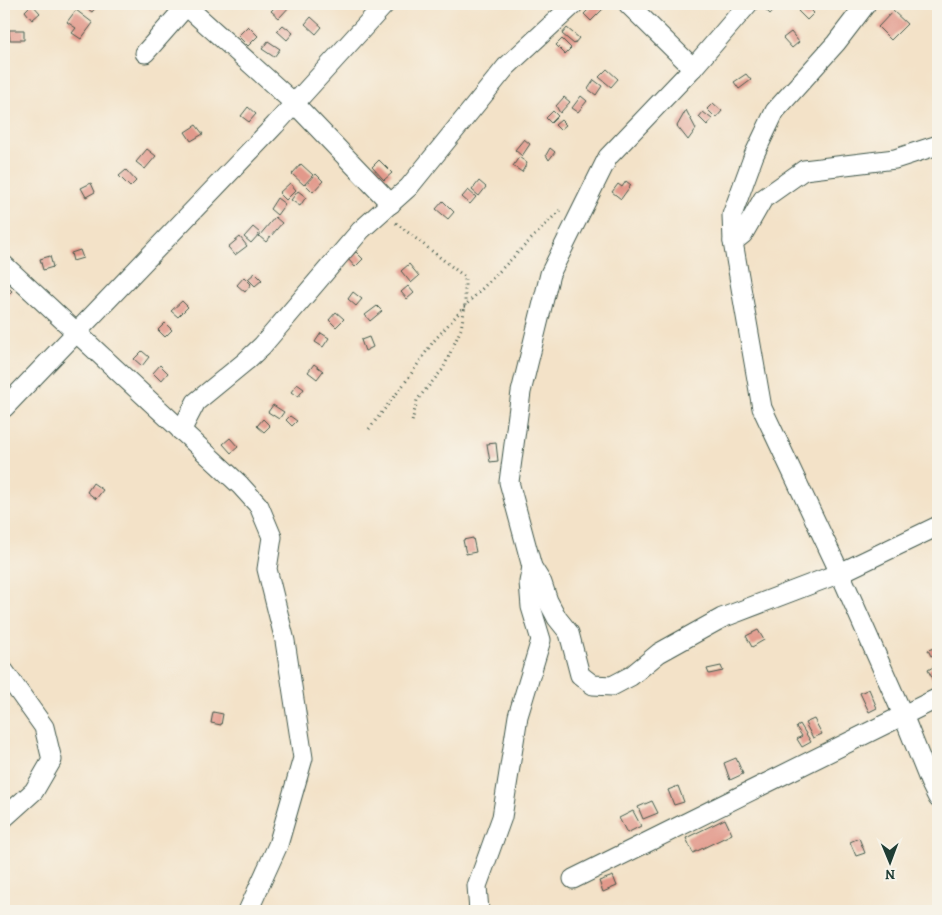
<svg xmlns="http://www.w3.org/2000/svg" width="942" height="915" viewBox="0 0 942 915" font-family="Alegreya,serif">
<rect width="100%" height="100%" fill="#f7f3e8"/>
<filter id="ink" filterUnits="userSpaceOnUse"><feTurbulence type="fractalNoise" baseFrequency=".02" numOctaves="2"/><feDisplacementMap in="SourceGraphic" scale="10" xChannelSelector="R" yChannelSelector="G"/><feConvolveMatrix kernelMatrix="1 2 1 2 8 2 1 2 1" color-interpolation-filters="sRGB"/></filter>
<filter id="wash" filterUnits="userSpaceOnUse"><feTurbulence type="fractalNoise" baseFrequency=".0096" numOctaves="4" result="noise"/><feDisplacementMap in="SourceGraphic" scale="20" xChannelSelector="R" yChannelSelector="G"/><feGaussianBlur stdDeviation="1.12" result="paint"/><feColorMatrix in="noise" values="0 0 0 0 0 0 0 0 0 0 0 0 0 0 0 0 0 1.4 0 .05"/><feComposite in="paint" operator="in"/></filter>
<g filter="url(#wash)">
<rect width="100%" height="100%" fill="#f3e2c8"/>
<g id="blocks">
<g fill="#e2998b">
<polygon points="32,4 40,13 32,20 25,11"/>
<polygon points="86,4 97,4 98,5 92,12 84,6"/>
<polygon points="278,4 292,4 279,18 271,11"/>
<polygon points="594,4 601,4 605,7 591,21 584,14"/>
<polygon points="769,4 773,4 777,8 770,14 764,8"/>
<polygon points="805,4 814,13 807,20 798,11"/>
<polygon points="76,10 93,23 81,39 72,33 76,28 67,22"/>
<polygon points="893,11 907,24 891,40 878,27"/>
<polygon points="311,17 322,27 316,34 305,24"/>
<polygon points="283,25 293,33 287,40 277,31"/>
<polygon points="248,26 258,36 248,46 238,36"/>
<polygon points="567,28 579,38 574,44 562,34"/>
<polygon points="9,30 24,30 24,40 10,40"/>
<polygon points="791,32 799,42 792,48 783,38"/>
<polygon points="562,39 571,48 565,54 556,45"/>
<polygon points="268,41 280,49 274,57 262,49"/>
<polygon points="607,69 618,79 611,87 599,77"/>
<polygon points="746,74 751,80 739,89 734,82"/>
<polygon points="594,80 602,86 596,95 588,89"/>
<polygon points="581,96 587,101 578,112 572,108"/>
<polygon points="564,97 570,102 560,113 556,106"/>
<polygon points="713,103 722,111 716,118 707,109"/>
<polygon points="248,107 256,114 249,122 241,116"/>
<polygon points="686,110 696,129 688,140 677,126"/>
<polygon points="553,111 558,116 551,123 546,118"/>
<polygon points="703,112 712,119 707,125 699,117"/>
<polygon points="561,120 566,125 560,130 555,125"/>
<polygon points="196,125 203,134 191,141 185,132"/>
<polygon points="524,139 530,144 522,156 515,150"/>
<polygon points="550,148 555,152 549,160 546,155"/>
<polygon points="147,149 156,156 145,169 136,162"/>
<polygon points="519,157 527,163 522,172 513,166"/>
<polygon points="379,160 392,173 384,180 372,167"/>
<polygon points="301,164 313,175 304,185 292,174"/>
<polygon points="126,170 136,181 130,187 119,176"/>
<polygon points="316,174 323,181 313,192 306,185"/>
<polygon points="479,181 486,187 479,196 472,190"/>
<polygon points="626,181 631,185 621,199 612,192 618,184 622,187"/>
<polygon points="91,183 95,192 86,197 81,188"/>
<polygon points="290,183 296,190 286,200 279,193"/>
<polygon points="468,190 476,197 470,204 462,197"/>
<polygon points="298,191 306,197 300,206 291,200"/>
<polygon points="277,198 285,204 277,215 270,209"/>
<polygon points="443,201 454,212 448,219 436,209"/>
<polygon points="275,217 282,223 266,242 259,236"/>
<polygon points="253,227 260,233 251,243 244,237"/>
<polygon points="240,237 247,246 235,255 228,247"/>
<polygon points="80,250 83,258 73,261 71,253"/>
<polygon points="356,252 363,259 355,267 348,259"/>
<polygon points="50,256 53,267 43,270 40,259"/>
<polygon points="409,264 419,276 411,283 401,271"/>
<polygon points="255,273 262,280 255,286 248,279"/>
<polygon points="244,277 251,284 245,292 237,285"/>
<polygon points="4,284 12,291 5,298 4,297"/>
<polygon points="408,286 414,293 407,299 401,292"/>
<polygon points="353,292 362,299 356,306 348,299"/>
<polygon points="182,301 188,307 178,317 171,311"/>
<polygon points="377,306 382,311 370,321 365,315"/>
<polygon points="336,312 344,319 336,327 329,320"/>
<polygon points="165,323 172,330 165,337 158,330"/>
<polygon points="321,333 329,338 323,347 315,342"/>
<polygon points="369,337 373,347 365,351 361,340"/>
<polygon points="142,351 149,357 142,366 134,359"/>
<polygon points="314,364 323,371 317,379 308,372"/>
<polygon points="160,365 168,373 161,381 153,373"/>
<polygon points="297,384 304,389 298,397 291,392"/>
<polygon points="273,405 284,412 279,419 268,412"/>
<polygon points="290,416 297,421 292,426 286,420"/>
<polygon points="263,419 270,426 264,432 257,426"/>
<polygon points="230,438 238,447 231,453 223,444"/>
<polygon points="496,443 498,461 490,462 487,444"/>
<polygon points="93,483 103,490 96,499 87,492"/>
<polygon points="473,538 476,552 466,554 463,540"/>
<polygon points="758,630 764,640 752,647 746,636"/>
<polygon points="934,648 937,653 931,656 928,650"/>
<polygon points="938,664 938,677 933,680 928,670"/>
<polygon points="721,666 723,671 709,674 707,669"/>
<polygon points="869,689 877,708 869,712 860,693"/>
<polygon points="213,712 223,714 221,725 211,723"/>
<polygon points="814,719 822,734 813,738 805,723"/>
<polygon points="800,724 811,742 802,747 797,739 802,736 796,727"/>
<polygon points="736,758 743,774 730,780 724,763"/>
<polygon points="678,786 684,802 674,805 668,790"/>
<polygon points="652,801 658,813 643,819 638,807"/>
<polygon points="633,811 641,826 627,833 619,818"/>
<polygon points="725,819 732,834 693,853 686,838"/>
<polygon points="859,838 865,853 856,856 850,842"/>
<polygon points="613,876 617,886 603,892 599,881"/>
</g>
</g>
</g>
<g filter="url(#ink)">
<use href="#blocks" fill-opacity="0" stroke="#3f564a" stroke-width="1"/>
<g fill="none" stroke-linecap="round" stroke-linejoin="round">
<defs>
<g id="street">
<polyline points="184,4 294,103 391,204"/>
<polyline points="628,4 693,68"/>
<polyline points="748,4 693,68 608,157 550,274 521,392 509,482 532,567 542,583 548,601 557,618 569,633 580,675 593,685 612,686 631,676 659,653 722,618 840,573 938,526"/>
<polyline points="145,53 188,4"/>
<polyline points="938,145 895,159 804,170 763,199 743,234 733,242 762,408 840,573 903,715 930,782 938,798"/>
<polyline points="733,242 732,215 754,155 775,111 836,43 866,4"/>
<polyline points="4,265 240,485 259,506 272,537 267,569 285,641 303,758 278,845 248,911"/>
<polyline points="4,408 275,125 385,4"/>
<polyline points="181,431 196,402 246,361 262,346 361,230 409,187 506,67 574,4"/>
<polyline points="4,671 44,727 52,760 34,791 4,818"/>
<polyline points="573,879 938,698"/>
<polyline points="479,911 477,886 502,817 518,716 541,640 531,607 529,582 532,567"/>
</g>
</defs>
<use href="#street" stroke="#3f564a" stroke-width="21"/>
<g stroke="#3f564a" stroke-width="3" stroke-dasharray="1 4" stroke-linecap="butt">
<polyline points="396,223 465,277 465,306 461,329 443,369 417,400 412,422"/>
<polyline points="369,429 404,384 433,342 465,306 560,210"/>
</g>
<use href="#street" stroke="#fff" stroke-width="19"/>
</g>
</g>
<rect width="942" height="915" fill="none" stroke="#f7f3e8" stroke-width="20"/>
<g transform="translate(890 862) rotate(179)" stroke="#f7f3e8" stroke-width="4" paint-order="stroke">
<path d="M0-4L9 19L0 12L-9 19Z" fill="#1f3d34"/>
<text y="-8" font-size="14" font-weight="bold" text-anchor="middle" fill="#1f3d34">N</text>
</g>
</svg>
